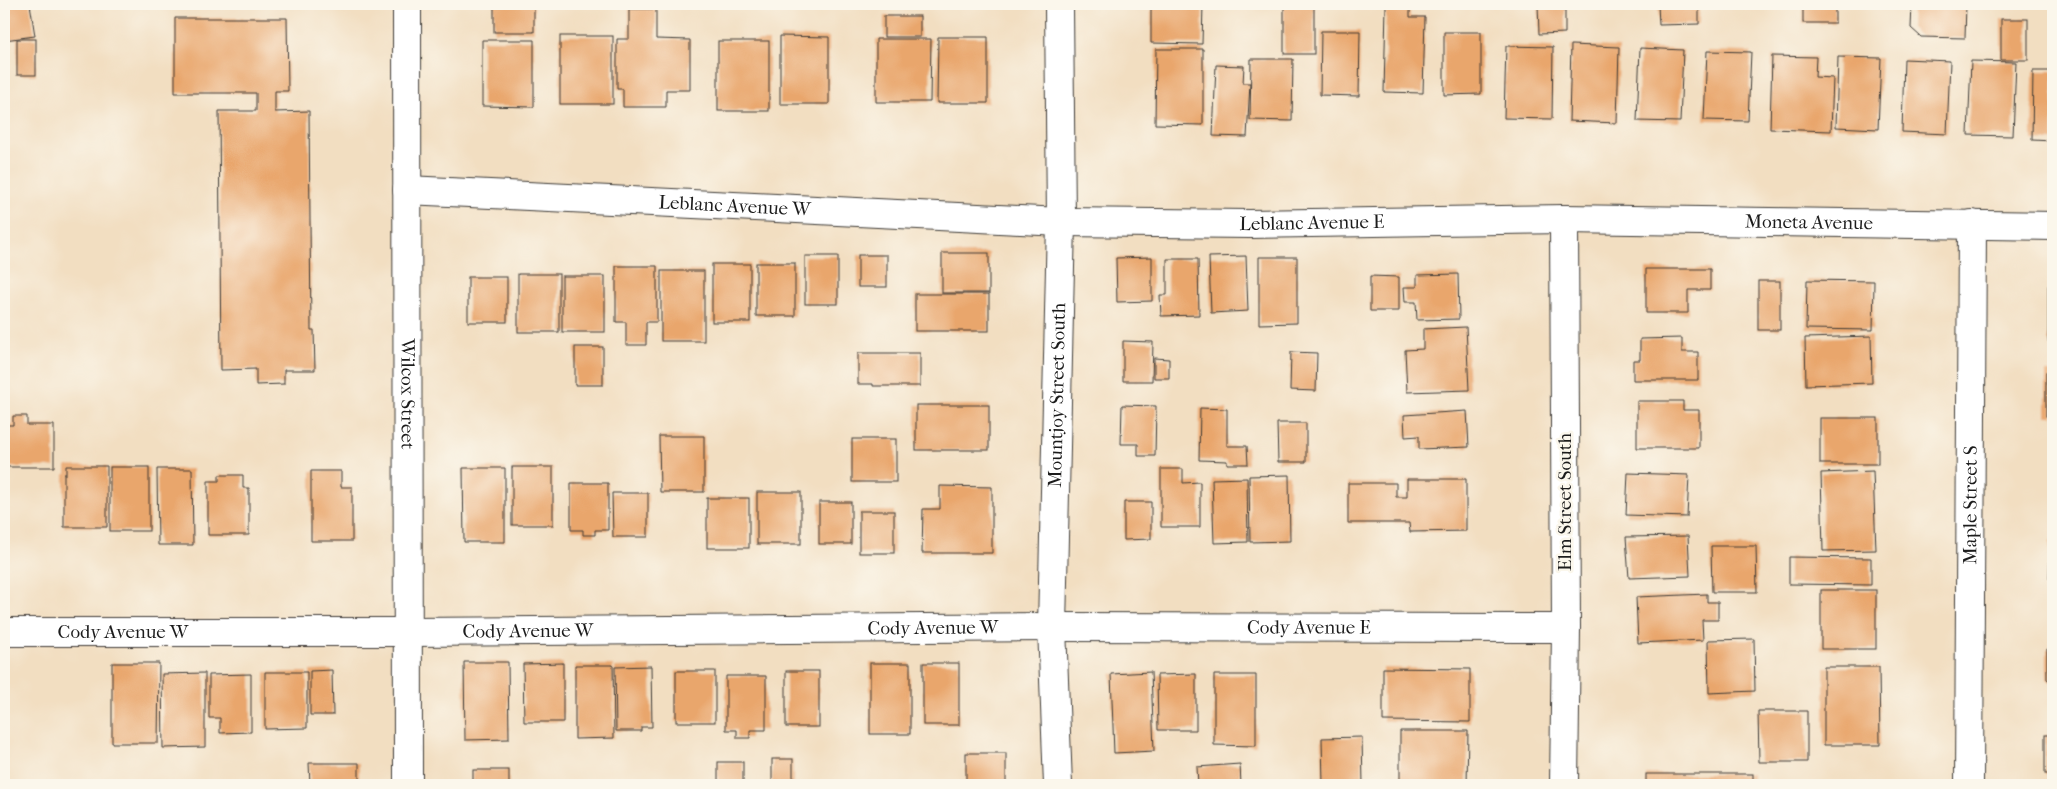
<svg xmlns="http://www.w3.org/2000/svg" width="2057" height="789" viewBox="0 0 2057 789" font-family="'IM FELL French Canon',serif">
<rect width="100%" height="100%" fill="#fbf7ec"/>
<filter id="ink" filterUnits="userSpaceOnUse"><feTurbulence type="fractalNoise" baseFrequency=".02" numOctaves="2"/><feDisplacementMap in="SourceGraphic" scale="10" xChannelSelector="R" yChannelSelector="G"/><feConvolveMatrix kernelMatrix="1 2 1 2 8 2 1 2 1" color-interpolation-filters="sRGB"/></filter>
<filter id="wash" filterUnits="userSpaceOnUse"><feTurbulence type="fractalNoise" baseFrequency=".0096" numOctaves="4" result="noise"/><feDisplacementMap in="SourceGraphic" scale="20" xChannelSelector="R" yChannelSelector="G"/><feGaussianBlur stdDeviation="1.12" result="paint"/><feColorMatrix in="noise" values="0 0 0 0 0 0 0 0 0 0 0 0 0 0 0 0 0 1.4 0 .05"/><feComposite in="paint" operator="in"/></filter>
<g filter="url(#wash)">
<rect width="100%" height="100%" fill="#f2dec1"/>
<g id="blocks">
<g fill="#e9a66c">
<polygon points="4,4 30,4 35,36 4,40"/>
<rect x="494" y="4" width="40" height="28"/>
<polygon points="1151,4 1203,4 1202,44 1151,43"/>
<rect x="1284" y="4" width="30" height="50"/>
<polygon points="1538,4 1565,4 1565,33 1539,34"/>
<polygon points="1658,4 1699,4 1699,24 1659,25"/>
<rect x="1803" y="4" width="32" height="19"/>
<polygon points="1912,4 1966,4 1965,38 1921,37 1911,28"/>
<polygon points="1386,6 1410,6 1410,17 1425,17 1423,93 1384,92"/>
<polygon points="629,9 656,9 656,39 690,40 690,90 666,90 666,107 623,107 623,89 617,89 617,39 629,39"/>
<rect x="884" y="16" width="36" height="21"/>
<polygon points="175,18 287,18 288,91 275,91 275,112 309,111 311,330 314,330 315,370 284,370 284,384 256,385 256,369 221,370 219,111 256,111 256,93 175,93"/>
<rect x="2001" y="19" width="27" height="41"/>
<polygon points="1321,31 1360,31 1359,96 1320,95"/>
<polygon points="1444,32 1481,32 1481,94 1444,95"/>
<rect x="560" y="36" width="53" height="68"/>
<polygon points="780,36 829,37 829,104 780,104"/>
<polygon points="938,37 988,37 988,103 937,103"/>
<rect x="17" y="39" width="19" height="36"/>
<polygon points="876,39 931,39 930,102 876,102"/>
<polygon points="482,40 534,40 534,107 482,106"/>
<rect x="718" y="41" width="51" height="70"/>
<polygon points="1571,45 1619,47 1617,123 1569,121"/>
<polygon points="1506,46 1553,47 1552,119 1504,118"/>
<polygon points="1640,48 1683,50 1680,122 1637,121"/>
<polygon points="1156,49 1203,49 1203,125 1155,124"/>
<polygon points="1707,51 1751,52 1748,121 1704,120"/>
<polygon points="1772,56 1816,57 1815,77 1833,78 1831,131 1770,129"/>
<polygon points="1838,57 1881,58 1878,129 1836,127"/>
<polygon points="1251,59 1293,59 1292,121 1250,120"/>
<polygon points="1904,59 1950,61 1947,134 1902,132"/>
<polygon points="1971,61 2016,62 2013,136 1968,135"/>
<polygon points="1216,65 1244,66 1243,83 1250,83 1247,137 1213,136"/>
<polygon points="2033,71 2053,71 2053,141 2032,140"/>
<rect x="942" y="253" width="47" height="40"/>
<rect x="858" y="255" width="29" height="32"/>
<rect x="805" y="256" width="33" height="48"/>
<polygon points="1246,256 1248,311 1211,313 1209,257"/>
<polygon points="1152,257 1152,301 1117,302 1116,258"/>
<polygon points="1259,257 1297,257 1297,323 1259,324"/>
<polygon points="1167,259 1198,259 1199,315 1161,316 1160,295 1167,295"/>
<rect x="756" y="263" width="39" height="53"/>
<rect x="712" y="264" width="38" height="58"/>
<polygon points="616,266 657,266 657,322 646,322 646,345 626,345 626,322 616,322"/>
<polygon points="1646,269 1710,269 1710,290 1688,290 1688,313 1646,313"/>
<rect x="661" y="271" width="43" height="70"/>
<rect x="518" y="274" width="41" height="58"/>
<polygon points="1458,274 1459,319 1417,320 1416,302 1405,302 1404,287 1417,287 1417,275"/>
<rect x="562" y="276" width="43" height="56"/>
<polygon points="1370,276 1399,277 1399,311 1370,311"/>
<rect x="468" y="277" width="39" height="45"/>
<polygon points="1807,280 1874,281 1873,330 1806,329"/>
<rect x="1758" y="281" width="22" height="49"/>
<rect x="2048" y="286" width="5" height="55"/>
<rect x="915" y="294" width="74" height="37"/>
<polygon points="1466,327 1469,390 1407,392 1405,350 1423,349 1423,329"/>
<polygon points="1871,336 1872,383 1806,385 1805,338"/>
<polygon points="1682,338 1682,352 1698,352 1698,380 1633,380 1633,360 1640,360 1640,339"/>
<polygon points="1123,341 1153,342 1152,381 1123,381"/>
<rect x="575" y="347" width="28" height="38"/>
<polygon points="1291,352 1317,353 1316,391 1290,390"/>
<polygon points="858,353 920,353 920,386 873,386 873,384 858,384"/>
<polygon points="1154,358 1169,359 1169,378 1154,378"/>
<rect x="2046" y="372" width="7" height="44"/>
<polygon points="1637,401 1683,401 1683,410 1699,410 1699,448 1637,448"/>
<rect x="916" y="405" width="73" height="45"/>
<polygon points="1122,405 1156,406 1155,456 1138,456 1138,444 1121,444"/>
<polygon points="1200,408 1227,409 1227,446 1247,446 1248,464 1227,464 1227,461 1199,460"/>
<polygon points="1467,411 1469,447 1419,449 1419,436 1405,437 1404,415"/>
<polygon points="13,416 27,416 27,425 54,425 54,467 7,467 7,425 13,425"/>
<rect x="1820" y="418" width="58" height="46"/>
<polygon points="1277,423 1306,423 1306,462 1278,462"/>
<polygon points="659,436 704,436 704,492 660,492"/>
<rect x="852" y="439" width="44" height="43"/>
<polygon points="66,466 107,466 107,527 64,527 64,474 66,474"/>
<rect x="110" y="467" width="39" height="64"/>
<rect x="512" y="467" width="41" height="58"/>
<polygon points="463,468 505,468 505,542 464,542"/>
<polygon points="157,469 192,469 193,545 158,545"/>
<polygon points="1161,469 1183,469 1183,483 1200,482 1200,527 1161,527"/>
<polygon points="311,471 341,471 341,487 352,487 352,541 311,541"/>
<polygon points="1873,471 1876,550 1823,551 1821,473"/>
<polygon points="1628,473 1689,475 1687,517 1626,515"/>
<polygon points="219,475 243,475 243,488 249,488 249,535 208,535 208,481 219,481"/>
<polygon points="1289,475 1290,541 1250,542 1249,476"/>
<polygon points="1247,478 1248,542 1214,543 1212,479"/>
<polygon points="1407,479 1466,479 1466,531 1410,532 1409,523 1348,523 1348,483 1396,483 1396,497 1407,497"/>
<polygon points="571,483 608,483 608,530 595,530 595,535 583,535 583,530 571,530"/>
<polygon points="940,486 992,487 992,553 922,553 923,509 940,509"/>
<rect x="757" y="492" width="44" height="52"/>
<polygon points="612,493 648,493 648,537 613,537"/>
<rect x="707" y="498" width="42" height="50"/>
<rect x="819" y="502" width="32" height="42"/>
<polygon points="1124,502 1151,502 1151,539 1124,540"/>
<rect x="859" y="511" width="35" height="42"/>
<polygon points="1688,536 1690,576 1629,578 1626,537"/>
<polygon points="2050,541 2053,541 2053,579 2049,579"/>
<polygon points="1711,546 1756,546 1757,592 1712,592"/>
<polygon points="1789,557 1871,558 1871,585 1789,584"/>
<rect x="1821" y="590" width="55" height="59"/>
<polygon points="1707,594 1707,602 1718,602 1718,620 1702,620 1703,640 1638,643 1636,597"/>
<polygon points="1754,639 1755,691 1709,693 1708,640"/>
<polygon points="2047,649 2053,649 2053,684 2047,679"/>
<polygon points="464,662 508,662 509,739 465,740"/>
<polygon points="112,663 159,663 158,743 112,743"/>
<polygon points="563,663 563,722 524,722 523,664"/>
<rect x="870" y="663" width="40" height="71"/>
<rect x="923" y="663" width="36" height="62"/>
<polygon points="575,665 613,665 614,738 575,739"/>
<polygon points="651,666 652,727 641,727 641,731 616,731 615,667"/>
<polygon points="1824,667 1879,667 1880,745 1824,745"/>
<polygon points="1383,668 1470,669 1470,722 1383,721"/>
<polygon points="332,670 333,715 310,715 310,671"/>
<rect x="676" y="671" width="39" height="51"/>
<rect x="786" y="671" width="33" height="56"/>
<polygon points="265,672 307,672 307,728 265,729"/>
<polygon points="1151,672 1154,751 1114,753 1111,674"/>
<polygon points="205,673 205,747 163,748 162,674"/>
<polygon points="251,674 251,732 220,733 220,718 209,718 209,675"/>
<polygon points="1196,674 1196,730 1158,730 1157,675"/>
<polygon points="1214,675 1256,675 1256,746 1214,745"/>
<polygon points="726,676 766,676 766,730 750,730 750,738 737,738 737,730 726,730"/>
<polygon points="1758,711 1807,711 1807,762 1759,762"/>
<polygon points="1400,731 1468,731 1467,785 1400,785"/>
<rect x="2045" y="735" width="8" height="39"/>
<polygon points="1362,737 1363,785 1323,785 1322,738"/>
<rect x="966" y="753" width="40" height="32"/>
<rect x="772" y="759" width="21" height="26"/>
<rect x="718" y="762" width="25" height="23"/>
<polygon points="309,763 359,763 359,785 310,785"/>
<polygon points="1240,764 1241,785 1198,785 1197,767"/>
<rect x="473" y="770" width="36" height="15"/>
<rect x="1646" y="774" width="107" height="11"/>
</g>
</g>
</g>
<g filter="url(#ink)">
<use href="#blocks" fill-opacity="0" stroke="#3c3935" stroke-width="1"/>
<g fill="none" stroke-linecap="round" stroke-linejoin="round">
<defs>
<g id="street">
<path id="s1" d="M 407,4 L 408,785"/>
<path id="s2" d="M 407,190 L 1061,222"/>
<path id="s3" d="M 4,632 L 408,632 L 1052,627 L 1566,628"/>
<polyline points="1564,785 1566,628 1564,219"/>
<path id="s4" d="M 1969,785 L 1972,224"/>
</g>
<g id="secondary">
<path id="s5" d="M 1061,222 L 1250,224 L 1564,219 L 2053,226"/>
<path id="s6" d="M 1058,785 L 1052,627 L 1061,222 L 1059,4"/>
</g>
</defs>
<use href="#street" stroke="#3c3935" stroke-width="30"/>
<use href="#secondary" stroke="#3c3935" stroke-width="30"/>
<use href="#street" stroke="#fff" stroke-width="28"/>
<use href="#secondary" stroke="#fff" stroke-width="28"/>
</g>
</g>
<g text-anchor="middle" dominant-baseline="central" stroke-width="5" stroke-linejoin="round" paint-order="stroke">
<g font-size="19" fill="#1c1c1c" stroke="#fbf7ec">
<text stroke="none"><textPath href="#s2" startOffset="328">Leblanc Avenue W</textPath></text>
<text stroke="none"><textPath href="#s5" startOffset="748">Moneta Avenue</textPath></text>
<text stroke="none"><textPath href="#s5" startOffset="251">Leblanc Avenue E</textPath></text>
<text stroke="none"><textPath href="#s1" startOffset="390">Wilcox Street</textPath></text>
<text stroke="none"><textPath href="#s6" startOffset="390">Mountjoy Street South</textPath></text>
<text transform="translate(1565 502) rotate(-90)">Elm Street South</text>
<text stroke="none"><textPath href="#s4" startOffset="280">Maple Street S</textPath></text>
<text stroke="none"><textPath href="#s3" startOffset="1305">Cody Avenue E</textPath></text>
<text stroke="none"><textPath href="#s3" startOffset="929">Cody Avenue W</textPath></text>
<text stroke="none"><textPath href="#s3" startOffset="524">Cody Avenue W</textPath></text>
<text stroke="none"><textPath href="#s3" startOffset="119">Cody Avenue W</textPath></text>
</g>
</g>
<rect width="2057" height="789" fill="none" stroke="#fbf7ec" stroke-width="20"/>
</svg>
